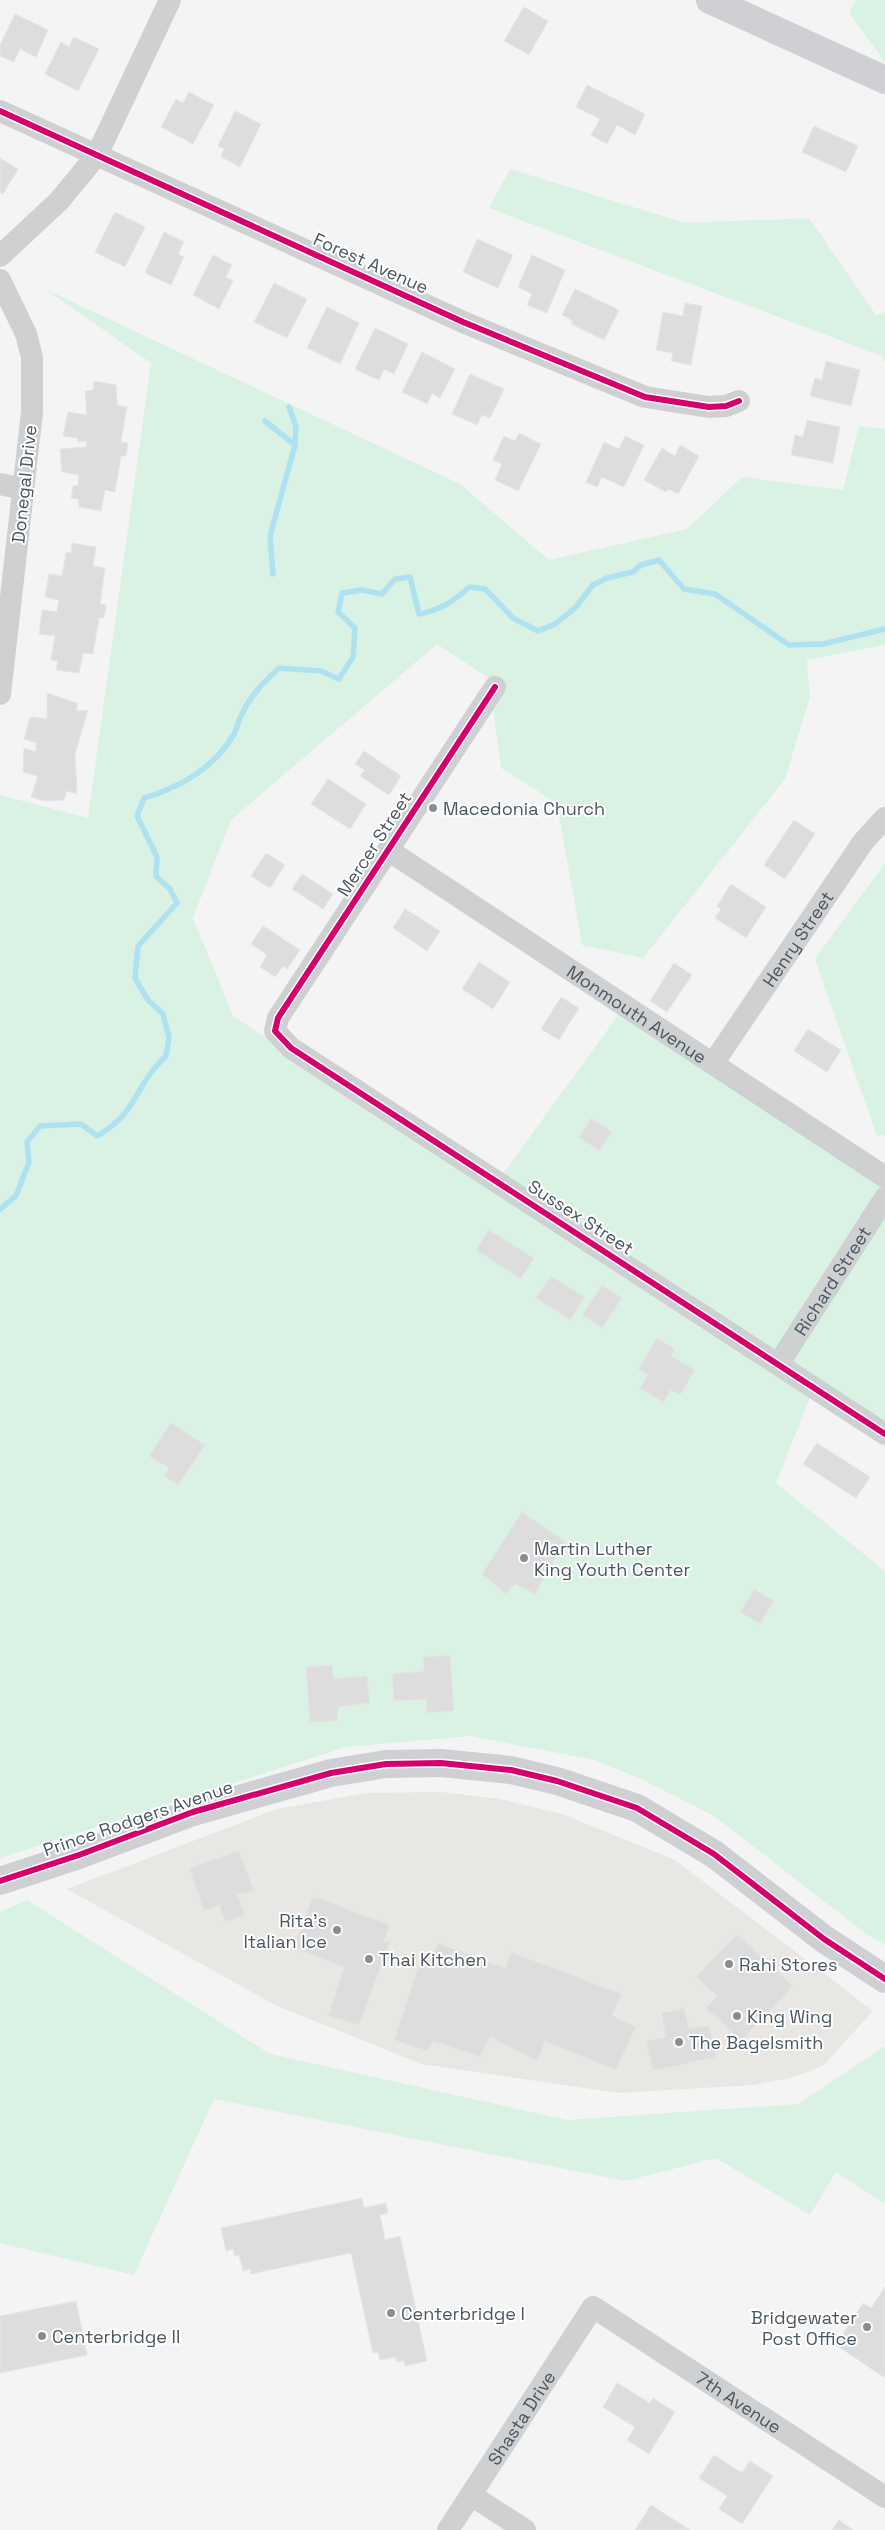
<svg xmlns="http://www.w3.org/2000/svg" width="885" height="2530" viewBox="0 0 885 2530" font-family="'Space Grotesk',sans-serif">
<rect width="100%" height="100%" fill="#f4f4f4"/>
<polygon fill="#e8e7e3" points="441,1792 500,1799 565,1815 675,1860 873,2011 823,2066 791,2078 753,2085 618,2093 421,2064 275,2005 67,1889 277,1809 367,1793"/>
<g fill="#d9f2e3">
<polygon points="856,0 885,0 885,62 849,13"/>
<polygon points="510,169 685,223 809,218 876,315 885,312 885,364 882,356 489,208"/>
<polygon points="45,289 460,484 549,560 687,529 742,477 843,490 859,426 885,429 885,645 807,660 810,697 785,779 643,958 582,945 557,803 501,768 489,678 437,644 231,820 193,918 233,1016 494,1186 622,1010 885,1184 885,1438 813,1390 776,1483 885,1571 885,1945 865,1933 714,1816 641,1779 595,1760 470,1736 346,1747 0,1858 0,795 88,818 151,363"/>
<polygon points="885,863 885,1135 877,1136 815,959"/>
<polygon points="27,1900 270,2054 567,2120 798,2104 885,2046 885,2204 836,2172 810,2215 716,2158 626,2181 214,2099 134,2275 0,2243 0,1912"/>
</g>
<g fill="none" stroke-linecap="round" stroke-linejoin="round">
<g stroke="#aee2f0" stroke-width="5.5">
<polyline points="265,421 295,445"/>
<polyline points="273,574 270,536 295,445 296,427 289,407"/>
<path d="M 0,1209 L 16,1196 L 29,1162 L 27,1142 L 40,1126 L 81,1124 L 97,1136 C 138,1113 135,1084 166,1056 L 169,1037 L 163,1014 L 148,1000 L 135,978 L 138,946 L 177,903 L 170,889 L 156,876 L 157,857 L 137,816 L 144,798 C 181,787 214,768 234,734 C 237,729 238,722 241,716 C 250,696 263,683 279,668 L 321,671 L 339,679 L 353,657 L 355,628 L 338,612 L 342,593 L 362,590 L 382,594 L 395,579 L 410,577 L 419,614 C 440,610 453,602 469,587 L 485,589 L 513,618 L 538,631 L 555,624 L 575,608 L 593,585 L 607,578 L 633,572 L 641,565 L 659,560 L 684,589 L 715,594 L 789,645 L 823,644 L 885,629"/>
</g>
</g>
<g fill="#ddddde" stroke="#e5e6e7">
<polygon points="524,7 548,21 529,55 504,41"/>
<polygon points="15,14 48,30 36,57 20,49 14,62 0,56 0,45"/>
<polygon points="74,37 99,49 78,91 45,74 61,42 69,47"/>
<polygon points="587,85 645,114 635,135 617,125 607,144 591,135 600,119 576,107"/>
<polygon points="189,92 214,105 193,144 161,127 176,99 183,103"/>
<polygon points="235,111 261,124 240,167 221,157 224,149 218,146"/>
<polygon points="814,126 858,146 846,172 802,152"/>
<polygon points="0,158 18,169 3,194 0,192"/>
<polygon points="115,212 145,227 125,267 95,252"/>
<polygon points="164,232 184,242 178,254 184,257 171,285 145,273"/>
<polygon points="477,239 513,255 498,288 463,272"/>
<polygon points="213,255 232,265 226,277 233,281 219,309 193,295"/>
<polygon points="532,255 565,270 547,313 527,305 532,294 518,287"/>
<polygon points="274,283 307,299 287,338 254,322"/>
<polygon points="575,289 619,310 604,340 571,324 573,321 562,315"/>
<polygon points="685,303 702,306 691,365 671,361 673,353 656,350 663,312 683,316"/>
<polygon points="327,307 359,323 340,364 307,348"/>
<polygon points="375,328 408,344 394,374 384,369 379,380 355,369"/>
<polygon points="422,352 455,369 440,398 432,393 427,404 402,392"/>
<polygon points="826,361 860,370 851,406 810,396 815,378 822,380"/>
<polygon points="470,374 504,389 490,418 482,415 477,425 452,414"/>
<polygon points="94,381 116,385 117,405 127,407 121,442 128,443 126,456 121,456 115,492 105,490 101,511 79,507 78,499 71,498 73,486 78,485 79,475 62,472 60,449 86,447 87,441 78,442 77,438 63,436 68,412 87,415 85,391 93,390"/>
<polygon points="807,420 840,427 833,463 791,455 795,435 803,437"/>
<polygon points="519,433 541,444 518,491 495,480 502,464 493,460 504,436 515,441"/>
<polygon points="625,436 644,445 624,487 602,477 597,487 586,482 604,442 619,449"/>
<polygon points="680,445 699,456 678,494 668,489 666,492 644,480 662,448 675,456"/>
<polygon points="72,543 96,547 93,566 105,568 100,604 106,605 104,618 99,618 93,654 83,653 79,673 56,670 58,661 51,660 55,636 39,634 42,610 57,612 59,600 45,597 49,574 62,576 66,552 71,553"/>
<polygon points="47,693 77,703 77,711 88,710 75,754 77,789 76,794 67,791 64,800 45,801 31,797 38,776 23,772 24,748 36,752 36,743 24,739 30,717 47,719"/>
<polygon points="364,751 401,776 389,795 360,776 365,770 355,764"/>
<polygon points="328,779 366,804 350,829 311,804"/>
<polygon points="794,820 815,834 785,879 764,865"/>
<polygon points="266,853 285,865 270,888 251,876"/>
<polygon points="302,874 333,894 323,909 292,889"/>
<polygon points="731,884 766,907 746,938 715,918 721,909 717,906"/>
<polygon points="405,909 440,931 427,951 393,928"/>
<polygon points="263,926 300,950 287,969 283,966 275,977 260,967 267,955 251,944"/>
<polygon points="479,962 510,982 493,1009 462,989"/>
<polygon points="674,963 692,975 667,1012 650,1001"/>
<polygon points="561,997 579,1008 559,1040 541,1029"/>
<polygon points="808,1029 841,1050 827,1072 794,1051"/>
<polygon points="591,1118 612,1132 599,1151 579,1137"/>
<polygon points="489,1230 534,1258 521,1279 476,1250"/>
<polygon points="551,1276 585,1297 570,1320 536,1298"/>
<polygon points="602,1285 622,1298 602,1328 582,1315"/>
<polygon points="657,1338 675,1349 671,1356 695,1370 680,1395 671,1390 663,1402 640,1388 648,1375 638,1369"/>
<polygon points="171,1423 205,1445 178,1485 164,1476 169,1468 149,1456"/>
<polygon points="817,1443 870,1477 856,1498 803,1464"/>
<polygon points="522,1512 565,1541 535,1594 515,1584 506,1594 482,1574"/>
<polygon points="754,1589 774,1601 760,1624 740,1612"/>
<polygon points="450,1655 454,1711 427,1713 426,1699 394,1701 392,1674 424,1671 423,1657"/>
<polygon points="332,1665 334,1679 367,1676 370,1703 338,1707 337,1721 310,1722 306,1667"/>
<polygon points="239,1851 254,1891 237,1895 245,1915 225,1922 219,1905 204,1911 189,1868"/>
<polygon points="313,1896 390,1925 384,1941 390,1942 359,2025 328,2016 344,1967 293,1948"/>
<polygon points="737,1934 793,1986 741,2041 706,2008 717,1996 696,1977"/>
<polygon points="438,1943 505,1968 511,1952 622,1994 612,2015 636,2027 616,2070 545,2041 538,2061 490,2037 480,2057 433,2041 427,2051 394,2040 421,1958 431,1962"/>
<polygon points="684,2008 689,2029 709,2025 716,2057 653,2071 646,2041 666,2037 661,2013"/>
<polygon points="362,2198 364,2208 386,2203 388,2213 380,2215 385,2240 400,2236 427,2361 405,2366 404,2361 397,2362 396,2357 380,2360 378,2352 373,2353 351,2253 251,2274 250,2269 243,2271 239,2255 234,2256 233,2249 226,2251 221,2228"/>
<polygon points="885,2287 885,2378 836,2345 863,2303 871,2308"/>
<polygon points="76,2301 87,2355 0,2373 0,2316"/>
<polygon points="617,2383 650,2403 653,2398 675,2412 649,2454 627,2440 635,2427 603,2407"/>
<polygon points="714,2455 742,2473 750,2461 773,2476 742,2524 719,2509 727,2496 699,2478"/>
<polygon points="651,2505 690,2530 635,2530"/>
<polygon points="839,2520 853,2530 832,2530"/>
</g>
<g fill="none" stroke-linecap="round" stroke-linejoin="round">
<g stroke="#ced0d2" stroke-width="22">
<polyline points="0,111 463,322 645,397 709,407 726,406 739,401"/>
<polyline points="0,256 59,201 97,155 170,0"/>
<polyline points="0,280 26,334 32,357 32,412 0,694"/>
<polyline points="0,484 23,489"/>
<polyline points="495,687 278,1018 275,1031 291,1048 885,1434"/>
<path id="s1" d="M 388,850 L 885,1177"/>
<path id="s2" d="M 714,1062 L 863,842 L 885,818"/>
<path id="s3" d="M 779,1363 L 885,1198"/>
<polyline points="471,2495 525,2530"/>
<path id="s4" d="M 448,2530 L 593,2307 L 885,2497"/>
</g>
<g stroke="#ced0d4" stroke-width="28">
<polyline points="710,0 885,80"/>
<polyline points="0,1881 79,1855 193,1812 331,1773 386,1764 441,1763 511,1770 557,1781 637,1808 714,1854 824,1939 885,1979"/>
</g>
<defs>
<g id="cycleway">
<polyline points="0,111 463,322 645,397 709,407 726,406 739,401"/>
<polyline points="495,687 278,1018 275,1031 291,1048 885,1434"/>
<polyline points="0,1881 79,1855 193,1812 331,1773 386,1764 441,1763 511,1770 557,1781 637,1808 714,1854 824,1939 885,1979"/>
</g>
</defs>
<use href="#cycleway" stroke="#fff" stroke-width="9"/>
<use href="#cycleway" stroke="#d6006c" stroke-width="6"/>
</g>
<g fill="#868d94" stroke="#fff" stroke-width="2">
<circle cx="433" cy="808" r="5"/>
<circle cx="524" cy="1558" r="5"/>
<circle cx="337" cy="1930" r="5"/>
<circle cx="369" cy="1959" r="5"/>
<circle cx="729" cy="1964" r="5"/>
<circle cx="737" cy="2016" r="5"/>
<circle cx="679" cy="2042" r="5"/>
<circle cx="391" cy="2313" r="5"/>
<circle cx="867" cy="2327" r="5"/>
<circle cx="42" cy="2336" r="5"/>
</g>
<g text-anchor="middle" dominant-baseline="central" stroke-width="4" stroke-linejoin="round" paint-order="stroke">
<g font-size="18" fill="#4a5661" stroke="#fff">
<text transform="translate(371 263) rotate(24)">Forest Avenue</text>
<text transform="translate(24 484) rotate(-84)">Donegal Drive</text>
<text transform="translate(374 844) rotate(-57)">Mercer Street</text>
<text stroke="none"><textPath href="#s2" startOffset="149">Henry Street</textPath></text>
<text stroke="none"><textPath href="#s1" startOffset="298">Monmouth Avenue</textPath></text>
<text transform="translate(581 1217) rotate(33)">Sussex Street</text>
<text stroke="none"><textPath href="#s3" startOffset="98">Richard Street</textPath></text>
<text transform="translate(138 1818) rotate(-19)">Prince Rodgers Avenue</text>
<text stroke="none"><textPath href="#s4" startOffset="440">7th Avenue</textPath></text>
<text stroke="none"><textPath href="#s4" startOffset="134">Shasta Drive</textPath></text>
</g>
<g font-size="18" fill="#4a5661" stroke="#fff" text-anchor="start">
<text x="443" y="808">Macedonia Church</text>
<text x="534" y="1548">Martin Luther<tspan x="534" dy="21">King Youth Center</tspan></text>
<text x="327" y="1920" text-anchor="end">Rita's<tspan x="327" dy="21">Italian Ice</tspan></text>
<text x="379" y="1959">Thai Kitchen</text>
<text x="739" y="1964">Rahi Stores</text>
<text x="747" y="2016">King Wing</text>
<text x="689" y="2042">The Bagelsmith</text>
<text x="401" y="2313">Centerbridge I</text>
<text x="857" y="2317" text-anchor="end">Bridgewater<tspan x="857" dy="21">Post Office</tspan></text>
<text x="52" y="2336">Centerbridge II</text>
</g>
</g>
</svg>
